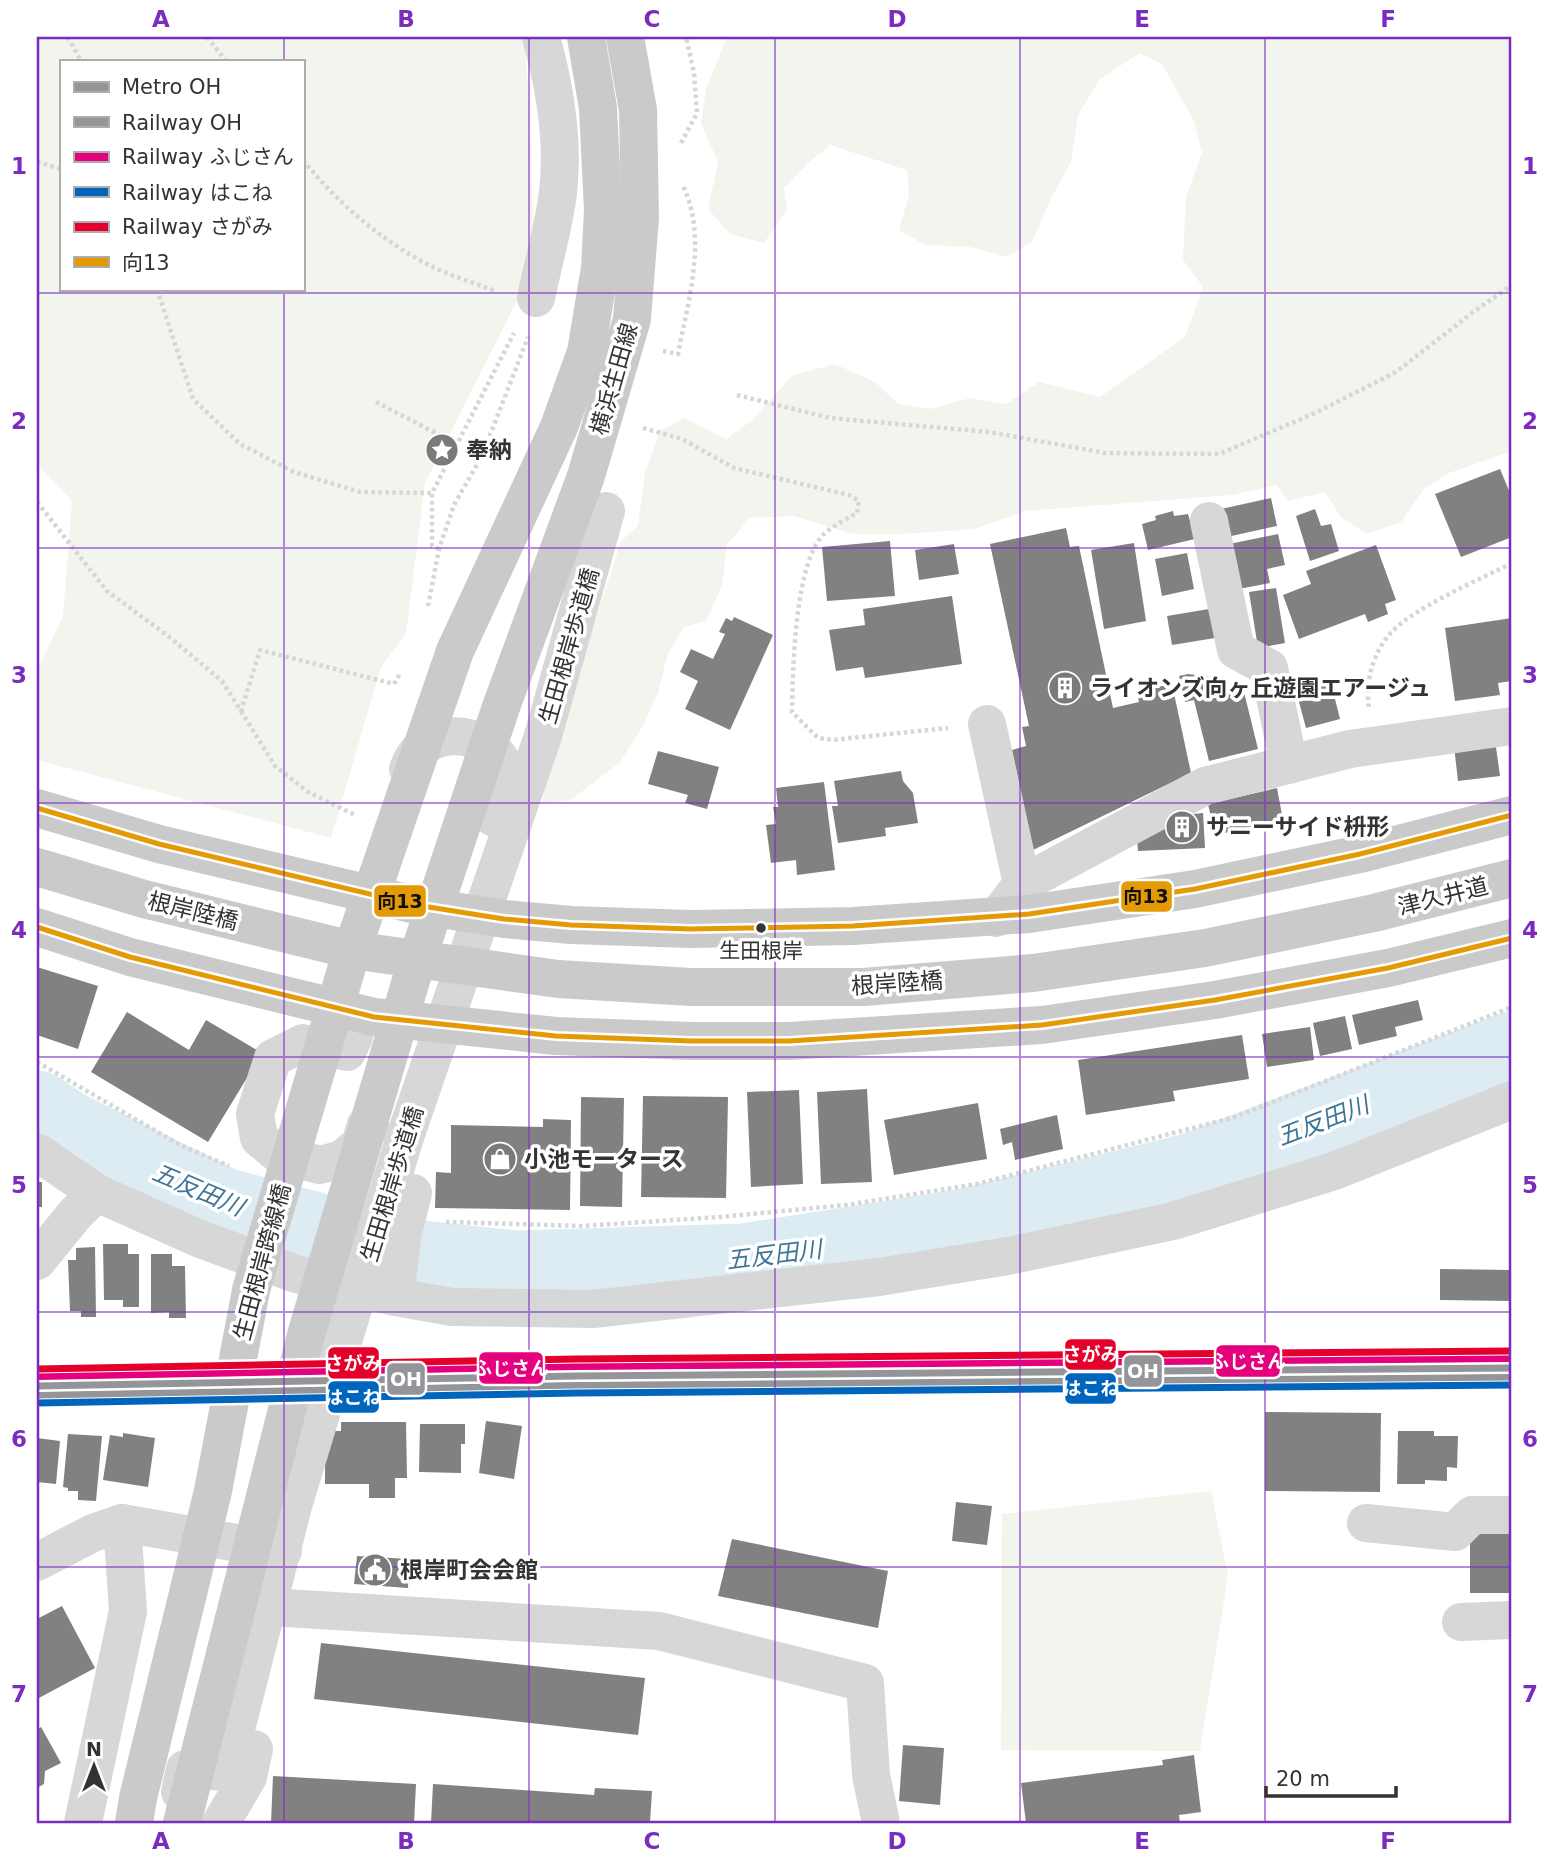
<svg xmlns="http://www.w3.org/2000/svg" width="1549" height="1860" viewBox="0 0 1549 1860" font-family="'DejaVu Sans','Noto Sans JP',sans-serif">
<rect width="100%" height="100%" fill="#fff"/>
<g fill="#f1f5ed" fill-rule="evenodd">
<path d="M 37,37 L 525,37 L 530,120 L 535,265 L 425,483 L 406,634 L 381,667 L 331,838 L 37,760 L 37,671 L 63,616 L 72,501 L 37,464 ZM 61,61 L 303,61 L 303,289 L 61,289 Z"/>
<polygon points="727,37 1512,37 1512,451 1449,473 1424,489 1401,522 1367,534 1341,517 1325,492 1288,501 1276,485 1232,495 1024,511 975,529 903,534 853,534 794,516 750,518 727,544 722,586 706,621 684,627 667,656 658,693 643,726 619,763 571,800 543,803 544,779 621,541 638,526 645,473 660,431 684,418 726,439 751,421 793,375 835,364 875,382 898,404 930,409 970,398 1006,404 1039,382 1100,397 1185,337 1203,287 1183,260 1186,197 1202,153 1194,121 1162,64 1140,53 1100,79 1078,115 1071,162 1051,198 1032,242 1007,257 970,247 925,245 899,230 909,195 907,170 830,145 807,164 784,188 787,210 764,243 730,234 708,209 718,162 701,123 706,90"/>
<polygon points="1211,1491 1228,1575 1200,1751 1001,1750 1002,1514"/>
</g>
<g fill="none" stroke-linecap="round" stroke-linejoin="round">
<polyline stroke="#ddebf3" stroke-width="77" points="37,1109 67,1129 223,1206 421,1259 516,1269 744,1262 965,1227 1190,1172 1512,1050"/>
</g>
<g fill="#818181">
<polygon points="1500,469 1510,493 1512,492 1512,537 1461,557 1435,494"/>
<polygon points="1271,498 1277,526 1227,537 1221,509"/>
<polygon points="1315,509 1321,526 1331,524 1339,551 1310,561 1296,516"/>
<polygon points="1173,511 1174,516 1188,514 1195,539 1148,550 1142,524 1156,520 1155,516"/>
<polygon points="1066,528 1070,547 1079,546 1113,708 1139,702 1137,691 1172,684 1191,773 1033,850 1012,750 1026,746 1022,727 1029,726 990,544"/>
<polygon points="1278,534 1285,565 1267,569 1270,583 1239,589 1229,544"/>
<polygon points="890,541 895,596 827,601 822,547"/>
<polygon points="1134,543 1146,621 1104,629 1091,550"/>
<polygon points="954,544 959,574 919,580 915,550"/>
<polygon points="1376,545 1396,600 1385,604 1388,614 1368,622 1365,614 1299,639 1283,595 1311,584 1306,571"/>
<polygon points="1187,553 1194,589 1162,596 1155,559"/>
<polygon points="1276,588 1285,643 1258,648 1249,592"/>
<polygon points="952,596 962,664 865,678 863,667 836,671 829,630 865,625 863,609"/>
<polygon points="1209,609 1215,638 1172,645 1167,616"/>
<polygon points="734,617 773,635 730,730 685,709 698,681 680,672 691,649 713,659 725,634 719,632 726,618 732,621"/>
<polygon points="1512,618 1512,681 1498,683 1500,695 1455,701 1445,628"/>
<polygon points="1188,674 1218,678 1222,693 1243,688 1258,749 1209,761 1194,700 1185,702 1179,676"/>
<polygon points="1331,683 1340,719 1306,728 1296,691"/>
<polygon points="1495,740 1500,776 1458,781 1454,746"/>
<polygon points="658,751 719,767 707,809 685,803 688,795 648,784"/>
<polygon points="901,771 903,781 913,793 918,823 885,828 886,836 838,843 832,806 838,806 834,781"/>
<polygon points="824,782 835,870 797,875 796,860 771,863 766,825 776,824 773,807 778,807 776,788"/>
<polygon points="1277,788 1283,820 1215,835 1208,804"/>
<polygon points="1203,813 1205,848 1138,851 1137,839 1183,815"/>
<polygon points="37,967 98,986 78,1049 37,1035"/>
<polygon points="1418,1000 1423,1020 1395,1027 1397,1036 1359,1045 1352,1015"/>
<polygon points="127,1012 189,1050 206,1020 262,1053 208,1142 91,1072"/>
<polygon points="1345,1016 1352,1049 1320,1056 1313,1023"/>
<polygon points="1310,1027 1314,1060 1267,1067 1262,1034"/>
<polygon points="1242,1035 1249,1079 1173,1091 1175,1101 1086,1115 1078,1060"/>
<polygon points="867,1089 872,1182 821,1184 817,1092"/>
<polygon points="799,1090 803,1184 751,1187 747,1092"/>
<polygon points="643,1096 728,1097 726,1198 641,1197"/>
<polygon points="581,1097 624,1098 622,1207 580,1206"/>
<polygon points="978,1103 987,1159 894,1175 884,1120"/>
<polygon points="1057,1115 1063,1149 1015,1160 1012,1142 1003,1145 1000,1129"/>
<polygon points="543,1119 571,1120 570,1210 435,1208 436,1172 451,1173 451,1125 543,1127"/>
<rect x="37" y="1182" width="5" height="25"/>
<polygon points="103,1244 128,1244 128,1254 139,1254 139,1307 123,1307 123,1300 104,1300"/>
<polygon points="95,1247 96,1317 81,1317 81,1311 70,1311 68,1260 76,1260 76,1248"/>
<polygon points="151,1254 172,1254 172,1266 185,1266 186,1318 169,1318 169,1312 151,1313"/>
<polygon points="1440,1269 1512,1270 1512,1301 1440,1300"/>
<polygon points="1265,1412 1381,1413 1380,1492 1265,1491"/>
<polygon points="486,1421 522,1426 514,1479 479,1473"/>
<polygon points="341,1422 406,1422 407,1478 395,1478 395,1498 369,1498 369,1484 325,1484 325,1431 341,1431"/>
<polygon points="420,1424 465,1424 465,1444 461,1444 461,1473 419,1472"/>
<polygon points="1398,1431 1434,1431 1434,1436 1458,1436 1457,1468 1447,1467 1447,1481 1425,1480 1425,1484 1397,1484"/>
<polygon points="123,1433 155,1438 148,1487 103,1480 110,1435 123,1437"/>
<polygon points="68,1434 102,1436 96,1501 78,1500 78,1491 68,1491 68,1488 63,1487"/>
<polygon points="37,1438 60,1441 56,1484 37,1482"/>
<polygon points="956,1502 992,1506 987,1545 952,1541"/>
<rect x="1470" y="1533" width="42" height="60"/>
<polygon points="732,1539 888,1571 878,1628 718,1596"/>
<polygon points="357,1556 409,1559 408,1588 354,1584"/>
<polygon points="62,1606 95,1668 37,1699 37,1619"/>
<polygon points="321,1643 645,1678 638,1735 314,1699"/>
<polygon points="41,1727 61,1763 45,1771 44,1784 37,1788 37,1729"/>
<polygon points="903,1745 944,1748 940,1805 899,1801"/>
<polygon points="1194,1755 1201,1812 1179,1815 1180,1823 1124,1823 1124,1821 1106,1823 1026,1823 1021,1783 1163,1765 1162,1760"/>
<polygon points="273,1776 416,1784 414,1823 271,1823"/>
<polygon points="433,1784 594,1795 595,1788 652,1791 650,1823 431,1823"/>
</g>
<g fill="none" stroke-linecap="round" stroke-linejoin="round">
<g stroke="#d6d6d6" stroke-width="4.5" stroke-dasharray="3.5 3.5" stroke-linecap="butt">
<polyline points="68,37 81,61"/>
<polyline points="207,37 226,61"/>
<polyline points="681,143 697,113 694,73 686,37"/>
<path d="M 303,160 C 336,201 378,238 425,263 C 447,275 472,282 495,291"/>
<polyline points="37,162 61,169"/>
<polyline points="157,289 193,399 240,444 294,472 360,492 432,493"/>
<path d="M 663,351 L 678,354 C 688,301 708,238 683,186"/>
<polyline points="737,395 830,418 989,432 1105,453 1219,454 1313,414 1396,372 1472,313 1512,285"/>
<polyline points="376,402 457,444"/>
<path d="M 643,428 L 682,439 L 734,468 L 849,495 L 859,501 L 857,513 C 847,519 834,525 825,533 C 794,561 793,671 792,712 L 818,738 L 832,740 L 948,728"/>
<polyline points="37,502 107,591 168,636 222,681 241,711 260,650 394,684 401,672"/>
<polyline points="439,549 432,546 432,493 514,333"/>
<polyline points="428,606 439,549 454,505 482,456 528,337"/>
<path d="M 1369,707 C 1365,682 1373,654 1389,635 C 1410,609 1481,579 1512,563"/>
<polyline points="241,711 275,766 308,792 355,815"/>
<polyline points="37,1062 180,1145 229,1166"/>
<polyline points="446,1222 582,1226 720,1217 846,1205 977,1184 1235,1117 1512,1007"/>
</g>
<g stroke="#d7d7d7" stroke-width="38">
<path d="M 536,298 C 543,263 554,227 558,192 C 564,140 555,87 541,37"/>
<polyline points="1209,521 1236,650 1269,668 1289,765"/>
<polyline points="987,724 1022,884"/>
<path d="M 408,769 C 427,715 508,734 506,781 C 506,793 498,807 494,818"/>
<polyline points="996,918 1022,884 1205,786 1350,749 1512,726"/>
<polyline points="354,1037 347,1052 303,1043 273,1058 255,1114 259,1138 278,1154 320,1165 342,1159 360,1144 366,1125 371,1127"/>
<polyline points="37,1152 97,1193 200,1239 296,1274 395,1297 452,1307 593,1309 879,1277 1008,1256 1173,1221 1334,1171 1512,1100"/>
<polyline points="37,1261 76,1213 97,1193"/>
<polyline points="395,1297 403,1232 413,1193"/>
<polyline points="1366,1523 1455,1532 1472,1515 1512,1515"/>
<polyline points="37,1562 93,1533 122,1523 283,1551"/>
<polyline points="286,1608 659,1631 865,1683 871,1775 881,1823"/>
<polyline points="1461,1622 1512,1620"/>
<polyline points="180,1792 185,1769 225,1772 293,1506 405,1137 543,736 606,511"/>
<polyline points="83,1823 128,1611 122,1523"/>
<polyline points="221,1823 248,1777 254,1749"/>
</g>
<g stroke="#cacaca" stroke-width="38">
<polyline points="37,808 159,844 416,905 504,919 571,925 690,929 853,926 1029,914 1195,889 1360,854 1512,815"/>
<polyline points="37,867 144,899 352,950 558,979 691,987 864,987 1033,973 1205,948 1374,913 1512,878"/>
<polyline points="37,927 130,957 374,1017 556,1036 691,1041 789,1041 1042,1025 1215,1000 1388,968 1512,938"/>
<polyline points="134,1823 138,1798 213,1491 251,1290 352,950 455,651 559,427 586,352 600,268 603,210 598,108 586,37"/>
<polyline points="182,1823 306,1335 417,960 501,707 586,476 632,319 640,218 638,110 625,37"/>
</g>
<defs>
<g id="bus-1">
<polyline points="37,808 159,844 416,905 504,919 571,925 690,929 853,926 1029,914 1195,889 1360,854 1512,815"/>
<polyline points="37,927 130,957 374,1017 556,1036 691,1041 789,1041 1042,1025 1215,1000 1388,968 1512,938"/>
</g>
</defs>
<use href="#bus-1" stroke="#fff" stroke-width="10"/>
<use href="#bus-1" stroke="#e39a05" stroke-width="5"/>
<defs>
<polyline id="rail-1" points="37,1395 577,1385 1512,1377"/>
<polyline id="rail-2" points="37,1377 577,1367 1512,1359"/>
<polyline id="rail-3" points="37,1403 577,1393 1512,1385"/>
<polyline id="rail-4" points="37,1369 577,1359 1512,1351"/>
</defs>
<use href="#rail-1" stroke="#fff" stroke-width="12"/>
<use href="#rail-2" stroke="#fff" stroke-width="12"/>
<use href="#rail-3" stroke="#fff" stroke-width="12"/>
<use href="#rail-4" stroke="#fff" stroke-width="12"/>
<use href="#rail-1" stroke="#939598" stroke-width="7"/>
<use href="#rail-2" stroke="#e5007d" stroke-width="7"/>
<use href="#rail-3" stroke="#0065bd" stroke-width="7"/>
<use href="#rail-4" stroke="#e4002b" stroke-width="7"/>
<defs>
<polyline id="metro-1" points="37,1386 577,1376 1512,1368"/>
</defs>
<use href="#metro-1" stroke="#fff" stroke-width="12"/>
<use href="#metro-1" stroke="#939598" stroke-width="7"/>
</g>
<path fill="none" stroke="#7b2cbf" stroke-width="2" stroke-opacity="0.55" d="M 284,37 L 284,61M 529,37 L 529,1823M 775,37 L 775,1823M 1020,37 L 1020,1823M 1265,37 L 1265,1823M 284,289 L 284,1823M 37,293 L 1512,293M 37,548 L 1512,548M 37,803 L 1512,803M 37,1057 L 1512,1057M 37,1312 L 1512,1312M 37,1567 L 1512,1567"/>
<defs>
<symbol id="sight-disc" viewBox="-11 -11 22 22"><circle r="9.5" fill="#7a7a7a" stroke="#fff"/><path d="M0-6L1.8-2.2L6-1.7L2.9 1.2L3.7 5.4L0 3.3L-3.7 5.4L-2.9 1.2L-6-1.7L-1.8-2.2Z" fill="#fff"/></symbol>
<symbol id="building-disc" viewBox="-11 -11 22 22"><circle r="9.5" fill="#7a7a7a" stroke="#fff"/><path d="M-4-6H4V6H1V3H-1V6H-4ZM-2.5-4.3h1.7v1.8h-1.7ZM.8-4.3h1.7v1.8H.8ZM-2.5-1h1.7V.8h-1.7ZM.8-1h1.7V.8H.8Z" fill="#fff"/></symbol>
<symbol id="shop-disc" viewBox="-11 -11 22 22"><circle r="9.5" fill="#7a7a7a" stroke="#fff"/><path d="M-5-2.5h2.3a2.7 3.5 0 0 1 5.4 0H5L5.5 6h-11ZM-1.5-2.5h3a1.5 2.3 0 0 0-3 0Z" fill="#fff"/></symbol>
<symbol id="civic-disc" viewBox="-11 -11 22 22"><circle r="9.5" fill="#7a7a7a" stroke="#fff"/><path d="M-.6-6.5H3V-4.5H.6V-3L4-1V1h2V6H-6V1h2V-1L-.6-3ZM-1.2 2.5V6h2.4V2.5Z" fill="#fff"/></symbol>
</defs>
<g fill-rule="evenodd">
<use href="#sight-disc" x="423" y="431" width="38" height="38"/>
<use href="#building-disc" x="1046" y="669" width="38" height="38"/>
<use href="#building-disc" x="1163" y="808" width="38" height="38"/>
<use href="#shop-disc" x="481" y="1140" width="38" height="38"/>
<use href="#civic-disc" x="356" y="1551" width="38" height="38"/>
</g>
<circle fill="#333" stroke="#fff" stroke-width="2.5" cx="761" cy="928" r="6"/>
<g text-anchor="middle" dominant-baseline="central" stroke-width="7" stroke-linejoin="round" paint-order="stroke">
<g font-size="21" fill="#333" stroke="#fff">
<text x="761" y="951">生田根岸</text>
</g>
<g font-size="23" fill="#333" stroke="#fff">
<text transform="translate(614 379) rotate(-74)">横浜生田線</text>
<text transform="translate(569 646) rotate(-74)">生田根岸歩道橋</text>
<text transform="translate(1443 896) rotate(-14)">津久井道</text>
<text transform="translate(193 911) rotate(14)">根岸陸橋</text>
<text transform="translate(897 983) rotate(-4)">根岸陸橋</text>
<text transform="translate(392 1184) rotate(-73)">生田根岸歩道橋</text>
<text transform="translate(262 1262) rotate(-75)">生田根岸跨線橋</text>
</g>
<g font-size="23" font-weight="bold" fill="#333" stroke="#fff" text-anchor="start">
<text x="466" y="450">奉納</text>
<text x="1090" y="688">ライオンズ向ヶ丘遊園エアージュ</text>
<text x="1206" y="827">サニーサイド枡形</text>
<text x="524" y="1159">小池モータース</text>
<text x="400" y="1570">根岸町会会館</text>
</g>
<g font-size="24" font-style="italic" fill="#3f7597" stroke="#fff">
<text transform="translate(1323 1121) rotate(-21)">五反田川</text>
<text transform="translate(198 1190) rotate(23)">五反田川</text>
<text transform="translate(774 1255) rotate(-7)">五反田川</text>
</g>
</g>
<g stroke="#fff" stroke-width="2.5">
<rect x="1120" y="880" width="53" height="33" rx="7" fill="#e39a05"/>
<rect x="373" y="884" width="54" height="34" rx="7" fill="#e39a05"/>
<rect x="1064" y="1338" width="53" height="33" rx="7" fill="#e4002b"/>
<rect x="1215" y="1344" width="66" height="34" rx="7" fill="#e5007d"/>
<rect x="327" y="1346" width="53" height="34" rx="7" fill="#e4002b"/>
<rect x="478" y="1351" width="66" height="34" rx="7" fill="#e5007d"/>
<rect x="1123" y="1354" width="40" height="34" rx="7" fill="#939598"/>
<rect x="386" y="1362" width="40" height="34" rx="7" fill="#939598"/>
<rect x="1064" y="1372" width="53" height="33" rx="7" fill="#0065bd"/>
<rect x="327" y="1380" width="53" height="34" rx="7" fill="#0065bd"/>
</g>
<g font-size="19" text-anchor="middle" font-weight="bold" fill="#fff">
<text x="1091" y="1361">さがみ</text>
<text x="1248" y="1368">ふじさん</text>
<text x="353" y="1370">さがみ</text>
<text x="511" y="1375">ふじさん</text>
<text x="1143" y="1378">OH</text>
<text x="406" y="1386">OH</text>
<text x="1091" y="1395">はこね</text>
<text x="353" y="1404">はこね</text>
</g>
<g font-size="19" text-anchor="middle" font-weight="bold" fill="#111">
<text x="1146" y="903">向13</text>
<text x="400" y="908">向13</text>
</g>
<rect width="1549" height="1860" fill="none" stroke="#ffffff" stroke-width="77"/>
<rect x="60" y="60" width="245" height="231" fill="#ffffff" stroke="#adadad" stroke-width="2"/>
<rect x="74" y="82" width="35" height="10" fill="#939598" stroke="#adadad" stroke-width="2"/>
<text x="122" y="94" font-size="21" fill="#333333">Metro OH</text>
<rect x="74" y="117" width="35" height="10" fill="#939598" stroke="#adadad" stroke-width="2"/>
<text x="122" y="130" font-size="21" fill="#333333">Railway OH</text>
<rect x="74" y="152" width="35" height="10" fill="#e5007d" stroke="#adadad" stroke-width="2"/>
<text x="122" y="164" font-size="21" fill="#333333">Railway ふじさん</text>
<rect x="74" y="187" width="35" height="10" fill="#0065bd" stroke="#adadad" stroke-width="2"/>
<text x="122" y="200" font-size="21" fill="#333333">Railway はこね</text>
<rect x="74" y="222" width="35" height="10" fill="#e4002b" stroke="#adadad" stroke-width="2"/>
<text x="122" y="234" font-size="21" fill="#333333">Railway さがみ</text>
<rect x="74" y="257" width="35" height="10" fill="#e39a05" stroke="#adadad" stroke-width="2"/>
<text x="122" y="270" font-size="21" fill="#333333">向13</text>
<g transform="translate(94 1766)" stroke="#ffffff" stroke-width="5" paint-order="stroke">
<path d="M0-5L12 26L0 18L-12 26Z" fill="#333333"/>
<text y="-10" font-size="19" font-weight="bold" text-anchor="middle" fill="#333333">N</text>
</g>
<path d="M1266 1786v10h130v-10" fill="none" stroke="#333333" stroke-width="3.5"/>
<text x="1276" y="1786" font-size="21" fill="#333333" stroke="#ffffff" stroke-width="5" paint-order="stroke">20 m</text>
<rect x="38" y="38" width="1472" height="1784" fill="none" stroke="#7b2cbf" stroke-width="2.5"/>
<g font-size="23" text-anchor="middle" font-weight="bold" fill="#7b2cbf">
<text x="161" y="27">A</text>
<text x="406" y="27">B</text>
<text x="652" y="27">C</text>
<text x="897" y="27">D</text>
<text x="1142" y="27">E</text>
<text x="1388" y="27">F</text>
<text x="19" y="174">1</text>
<text x="1530" y="174">1</text>
<text x="19" y="429">2</text>
<text x="1530" y="429">2</text>
<text x="19" y="683">3</text>
<text x="1530" y="683">3</text>
<text x="19" y="938">4</text>
<text x="1530" y="938">4</text>
<text x="19" y="1193">5</text>
<text x="1530" y="1193">5</text>
<text x="19" y="1447">6</text>
<text x="1530" y="1447">6</text>
<text x="19" y="1702">7</text>
<text x="1530" y="1702">7</text>
<text x="161" y="1849">A</text>
<text x="406" y="1849">B</text>
<text x="652" y="1849">C</text>
<text x="897" y="1849">D</text>
<text x="1142" y="1849">E</text>
<text x="1388" y="1849">F</text>
</g>
</svg>
